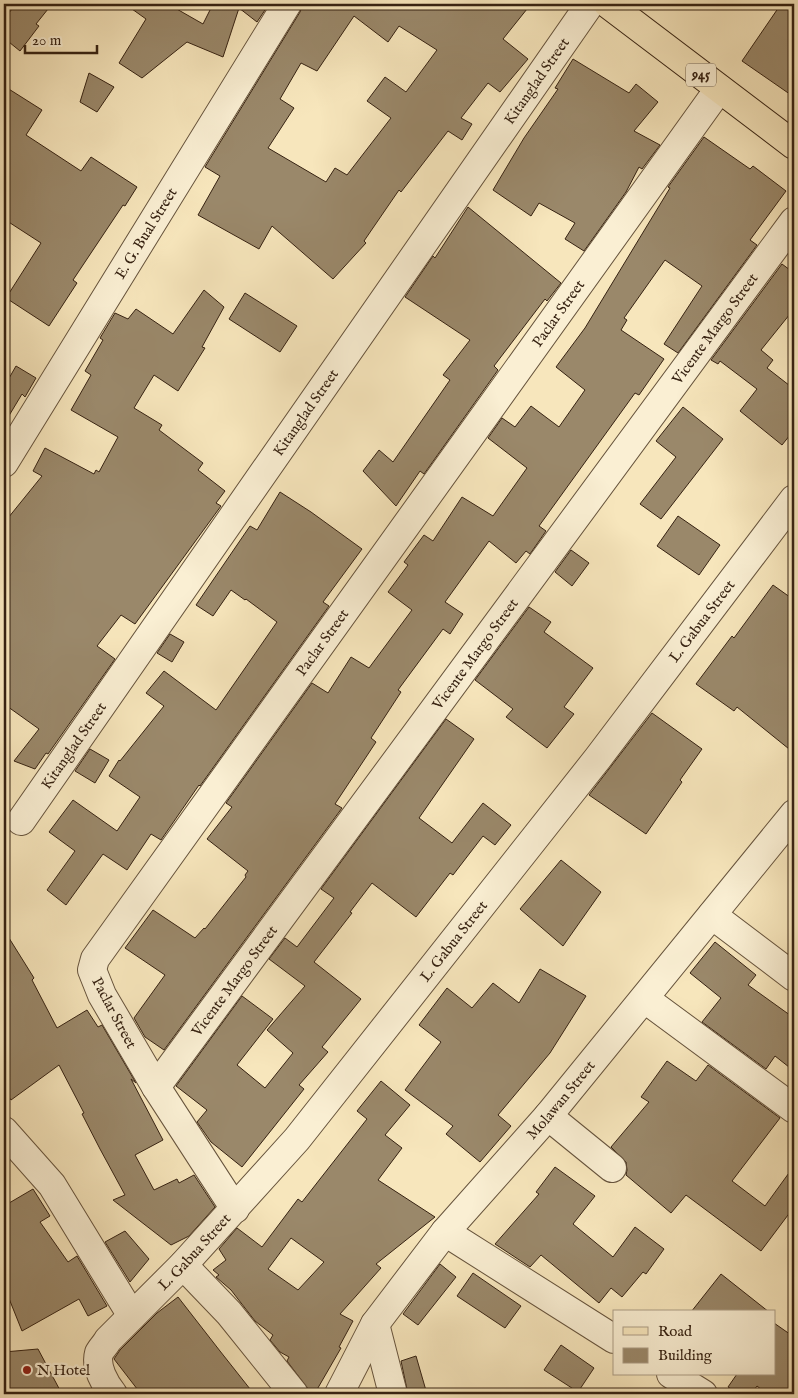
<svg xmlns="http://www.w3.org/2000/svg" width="798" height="1398" viewBox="0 0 798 1398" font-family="'IM FELL English',serif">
<rect width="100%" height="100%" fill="#f7e6bc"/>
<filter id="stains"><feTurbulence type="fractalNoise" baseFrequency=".004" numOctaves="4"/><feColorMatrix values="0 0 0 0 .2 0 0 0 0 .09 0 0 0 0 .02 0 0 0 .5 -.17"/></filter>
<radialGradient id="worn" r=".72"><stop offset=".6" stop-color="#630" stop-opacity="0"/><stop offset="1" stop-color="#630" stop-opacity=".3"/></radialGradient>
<path fill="#b5a382" stroke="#826f55" d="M 4,1296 C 11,1309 10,1317 4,1330 Z"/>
<g fill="#9a886a" stroke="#362212" fill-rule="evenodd">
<polygon points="16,4 52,4 36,24 39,26 20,51 4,38 4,19"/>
<polygon points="125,4 168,4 203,24 213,4 269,4 257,22 239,8 223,57 187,42 142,78 119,63 146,19"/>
<path d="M 303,4 L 531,4 L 503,39 L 528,59 L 500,92 L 488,83 L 461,118 L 472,124 L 462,140 L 448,131 L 401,192 L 399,190 L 364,241 L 366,243 L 333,279 L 272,226 L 259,249 L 198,215 L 220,176 L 205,167 L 300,12 ZM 354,16 L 388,42 L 399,26 L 437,50 L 406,92 L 385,77 L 367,101 L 391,118 L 347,175 L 335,168 L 326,182 L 268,148 L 294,108 L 280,99 L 301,63 L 317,71 Z"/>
<polygon points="781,4 794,4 794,97 742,61"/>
<polygon points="573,59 629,93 636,84 658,102 634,131 660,145 642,169 639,167 626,192 584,251 565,239 575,223 539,203 531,216 493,190 524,138 558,89 555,88"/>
<polygon points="89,73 114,87 97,112 80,102"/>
<polygon points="4,86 42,110 26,135 81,171 91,157 137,187 125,206 123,205 73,280 77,283 49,326 6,298 41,243 4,219"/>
<polygon points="704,137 750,169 753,166 786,191 750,240 757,245 678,353 664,344 702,286 665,260 624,318 627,320 621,330 664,359 639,395 635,393 539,526 546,531 530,554 526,551 516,563 489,541 445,602 463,614 450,634 443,629 398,690 401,692 371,738 376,742 335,804 342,808 164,1050 145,1037 134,1018 165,975 125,948 153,910 195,938 204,928 205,929 246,877 245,875 248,871 207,839 232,807 226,803 312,683 328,693 351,657 369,668 412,610 388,592 408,565 404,562 424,535 433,541 462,497 493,516 527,468 488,438 502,418 515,427 531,406 559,427 585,390 556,367 585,328 670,188 668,187"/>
<polygon points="468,207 561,283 547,301 545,299 494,366 498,370 424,474 420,471 396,506 363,471 379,450 393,462 450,380 443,375 470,340 405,297 433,256 435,258"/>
<polygon points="782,264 794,273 794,309 761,350 773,360 767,368 794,389 794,430 782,445 740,411 757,389 720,361 718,364 711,360"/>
<polygon points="204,290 224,307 202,347 205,348 178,391 154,375 134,408 162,425 159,430 203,463 198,470 225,491 216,503 221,506 135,624 121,615 97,646 115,659 48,754 46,753 35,769 14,761 39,729 4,704 4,523 42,476 33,471 45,448 94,474 96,470 99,472 118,437 71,410 91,375 85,371 103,340 100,338 115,313 128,319 136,309 173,334"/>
<polygon points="245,293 297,326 280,352 229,319"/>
<polygon points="16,366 36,378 25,397 22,394 4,424 4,387"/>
<polygon points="683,407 723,439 661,519 640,504 676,457 656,441"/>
<polygon points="280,492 311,512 362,549 323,602 329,606 200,786 199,785 161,840 151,834 127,870 103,854 66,905 47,890 75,851 49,832 73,800 117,831 140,797 109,776 119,760 120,761 164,706 146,693 164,671 216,710 277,622 246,599 245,600 231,590 213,616 196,605 250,526 257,530"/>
<polygon points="678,516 720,545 699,575 657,546"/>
<polygon points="571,550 589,563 572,586 555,572"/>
<polygon points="773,585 794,600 794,753 737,707 734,711 696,684 732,636 734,638"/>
<polygon points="529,607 551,622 544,632 593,668 564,707 574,714 547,748 506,717 513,709 475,680"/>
<polygon points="170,634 184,642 172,662 157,653"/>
<polygon points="652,713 702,749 680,780 682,782 646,834 589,795"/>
<polygon points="446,719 474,739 419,818 452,843 483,803 511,825 495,845 483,836 453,875 450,873 416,917 372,883 350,912 352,913 314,962 361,999 322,1047 328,1052 299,1085 304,1089 242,1167 211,1142 197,1122 207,1110 176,1086 242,996 273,1019 237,1065 265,1088 293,1053 267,1030 305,986 269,959 285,938 297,947 334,898 321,889"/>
<polygon points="90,749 109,760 95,783 75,771"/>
<polygon points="561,860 601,892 563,946 520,909"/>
<polygon points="4,930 34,978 32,980 57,1028 87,1010 98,1027 102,1025 136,1083 131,1079 163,1140 135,1155 154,1190 177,1179 179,1183 194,1175 215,1207 189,1236 171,1245 113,1200 125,1195 100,1149 82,1114 84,1113 59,1065 11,1100 4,1090"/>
<polygon points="715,942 756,975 748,985 794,1018 794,1071 775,1056 766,1069 702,1022 721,998 690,973"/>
<polygon points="540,969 586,996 550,1053 498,1115 511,1126 480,1162 446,1134 453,1126 405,1090 441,1042 419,1025 447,988 472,1008 493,983 519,1003"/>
<polygon points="667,1061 696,1081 708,1065 780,1118 732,1181 765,1206 794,1166 794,1207 761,1251 686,1195 671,1213 626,1175 627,1170 626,1162 611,1147 649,1102 641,1097"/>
<path d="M 381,1081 L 410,1105 L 385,1135 L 402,1148 L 378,1180 L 435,1217 L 376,1264 L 381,1268 L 340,1314 L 353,1321 L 339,1347 L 341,1348 L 315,1393 L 308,1389 L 287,1361 L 289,1357 L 280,1352 L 270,1340 L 273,1335 L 255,1321 L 231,1290 L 216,1277 L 219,1275 L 213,1270 L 226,1260 L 219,1249 L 237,1228 L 262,1247 L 298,1199 L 302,1202 L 367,1119 L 357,1111 ZM 291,1238 L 324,1262 L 298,1290 L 268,1269 Z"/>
<polygon points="555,1167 595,1196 573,1224 613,1257 635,1227 664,1249 646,1274 643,1272 622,1297 611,1288 599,1303 541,1255 530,1267 495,1244 539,1194 536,1192"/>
<polygon points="33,1189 50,1216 40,1222 68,1262 77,1256 107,1306 88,1316 79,1299 22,1331 4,1286 4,1206"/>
<polygon points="125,1231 149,1259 130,1282 105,1242"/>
<polygon points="440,1264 456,1277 418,1325 403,1314"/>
<polygon points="473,1273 521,1306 505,1328 457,1296"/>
<polygon points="721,1274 769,1312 691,1312"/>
<polygon points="178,1297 220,1351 254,1394 141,1394 114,1359 120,1350 157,1313"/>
<polygon points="774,1323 794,1337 794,1394 767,1394 757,1386 751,1394 740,1394 728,1387 737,1374 774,1374"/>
<polygon points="561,1345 594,1368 578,1392 544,1370"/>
<polygon points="38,1349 62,1394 4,1394 4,1352"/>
<polygon points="416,1356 427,1394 408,1394 401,1361"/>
</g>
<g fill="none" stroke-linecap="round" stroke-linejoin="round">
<defs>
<g id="minor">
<path id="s1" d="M 4,463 L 287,4"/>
<path id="s2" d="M 21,821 L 590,4"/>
<polyline points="712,915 794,977"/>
<polyline points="645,999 794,1109"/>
<path id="s3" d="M 156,1087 L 794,221"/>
<polyline points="548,1116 612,1168"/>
<polyline points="4,1131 52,1185 132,1316"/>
<path id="s4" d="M 235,1209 L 156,1087 L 102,995 L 92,970 L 95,959 L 719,89"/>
<polyline points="445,1232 614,1339"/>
<polyline points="183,1265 229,1313 294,1394"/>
<polyline points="375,1324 393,1394"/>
<polyline points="671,1374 703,1394"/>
<path id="s5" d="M 113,1394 C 105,1384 95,1367 99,1353 C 101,1349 106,1344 108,1340 L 183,1265 L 297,1139 L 598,758 L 794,499"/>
<path id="s6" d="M 339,1394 L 375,1324 L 445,1232 L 548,1116 L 794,814"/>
</g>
<polyline id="major" points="608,4 794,145"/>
</defs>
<use href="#minor" stroke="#66533c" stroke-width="30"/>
<use href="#major" stroke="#362212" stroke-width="30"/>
<use href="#minor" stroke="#faefd3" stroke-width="28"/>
<use href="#major" stroke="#f7e6bc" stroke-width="28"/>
</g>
<circle fill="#8f2418" stroke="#faefd3" stroke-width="2" cx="27" cy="1370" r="5"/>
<g text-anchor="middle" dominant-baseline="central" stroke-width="4.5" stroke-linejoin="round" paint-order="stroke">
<rect fill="#faefd3" stroke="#71604c" stroke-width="1" x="686" y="63.5" width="30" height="23" rx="4"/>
<g font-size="14" font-weight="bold" fill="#362212">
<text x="701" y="75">945</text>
</g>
<g font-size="15" fill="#362212" stroke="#faefd3">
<text stroke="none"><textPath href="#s2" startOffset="902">Kitanglad Street</textPath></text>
<text stroke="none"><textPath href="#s1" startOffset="270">E. G. Bual Street</textPath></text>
<text stroke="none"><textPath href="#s4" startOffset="1085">Paclar Street</textPath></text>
<text stroke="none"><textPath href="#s3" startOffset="942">Vicente Margo Street</textPath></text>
<text stroke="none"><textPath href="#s2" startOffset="498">Kitanglad Street</textPath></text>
<text stroke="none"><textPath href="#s5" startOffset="994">L. Gabua Street</textPath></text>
<text stroke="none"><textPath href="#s4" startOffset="680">Paclar Street</textPath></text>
<text stroke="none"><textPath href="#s3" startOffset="538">Vicente Margo Street</textPath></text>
<text stroke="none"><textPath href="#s2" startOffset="92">Kitanglad Street</textPath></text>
<text stroke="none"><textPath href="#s5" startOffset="589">L. Gabua Street</textPath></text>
<text stroke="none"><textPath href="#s3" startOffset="132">Vicente Margo Street</textPath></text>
<text transform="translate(114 1013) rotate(62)">Paclar Street</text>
<text stroke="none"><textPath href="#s6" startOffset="370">Molawan Street</textPath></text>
<text stroke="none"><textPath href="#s5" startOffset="184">L. Gabua Street</textPath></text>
</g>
<g font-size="15" fill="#362212" stroke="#faefd3" text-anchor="start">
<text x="37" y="1370">N Hotel</text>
</g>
</g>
<rect width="798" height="1398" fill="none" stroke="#f7e6bc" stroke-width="20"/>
<rect x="5" y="5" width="788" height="1388" fill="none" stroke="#362212" stroke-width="2.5"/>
<rect x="10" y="10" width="778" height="1378" fill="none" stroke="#362212"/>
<rect x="613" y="1310" width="162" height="65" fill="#faefd3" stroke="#ac9d86"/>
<rect x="623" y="1327" width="25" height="8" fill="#f7e6bc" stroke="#ac9d86"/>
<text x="658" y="1336" font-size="15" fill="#362212">Road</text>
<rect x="623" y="1348" width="25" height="15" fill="#9a886a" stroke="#ac9d86"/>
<text x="658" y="1360" font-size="15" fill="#362212">Building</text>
<path d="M25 45v8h72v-8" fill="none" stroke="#362212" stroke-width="2.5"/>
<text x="32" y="45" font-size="15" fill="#362212" stroke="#faefd3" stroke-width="4" paint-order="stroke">20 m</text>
<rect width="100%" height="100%" filter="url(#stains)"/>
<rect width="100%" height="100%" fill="url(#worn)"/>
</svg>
